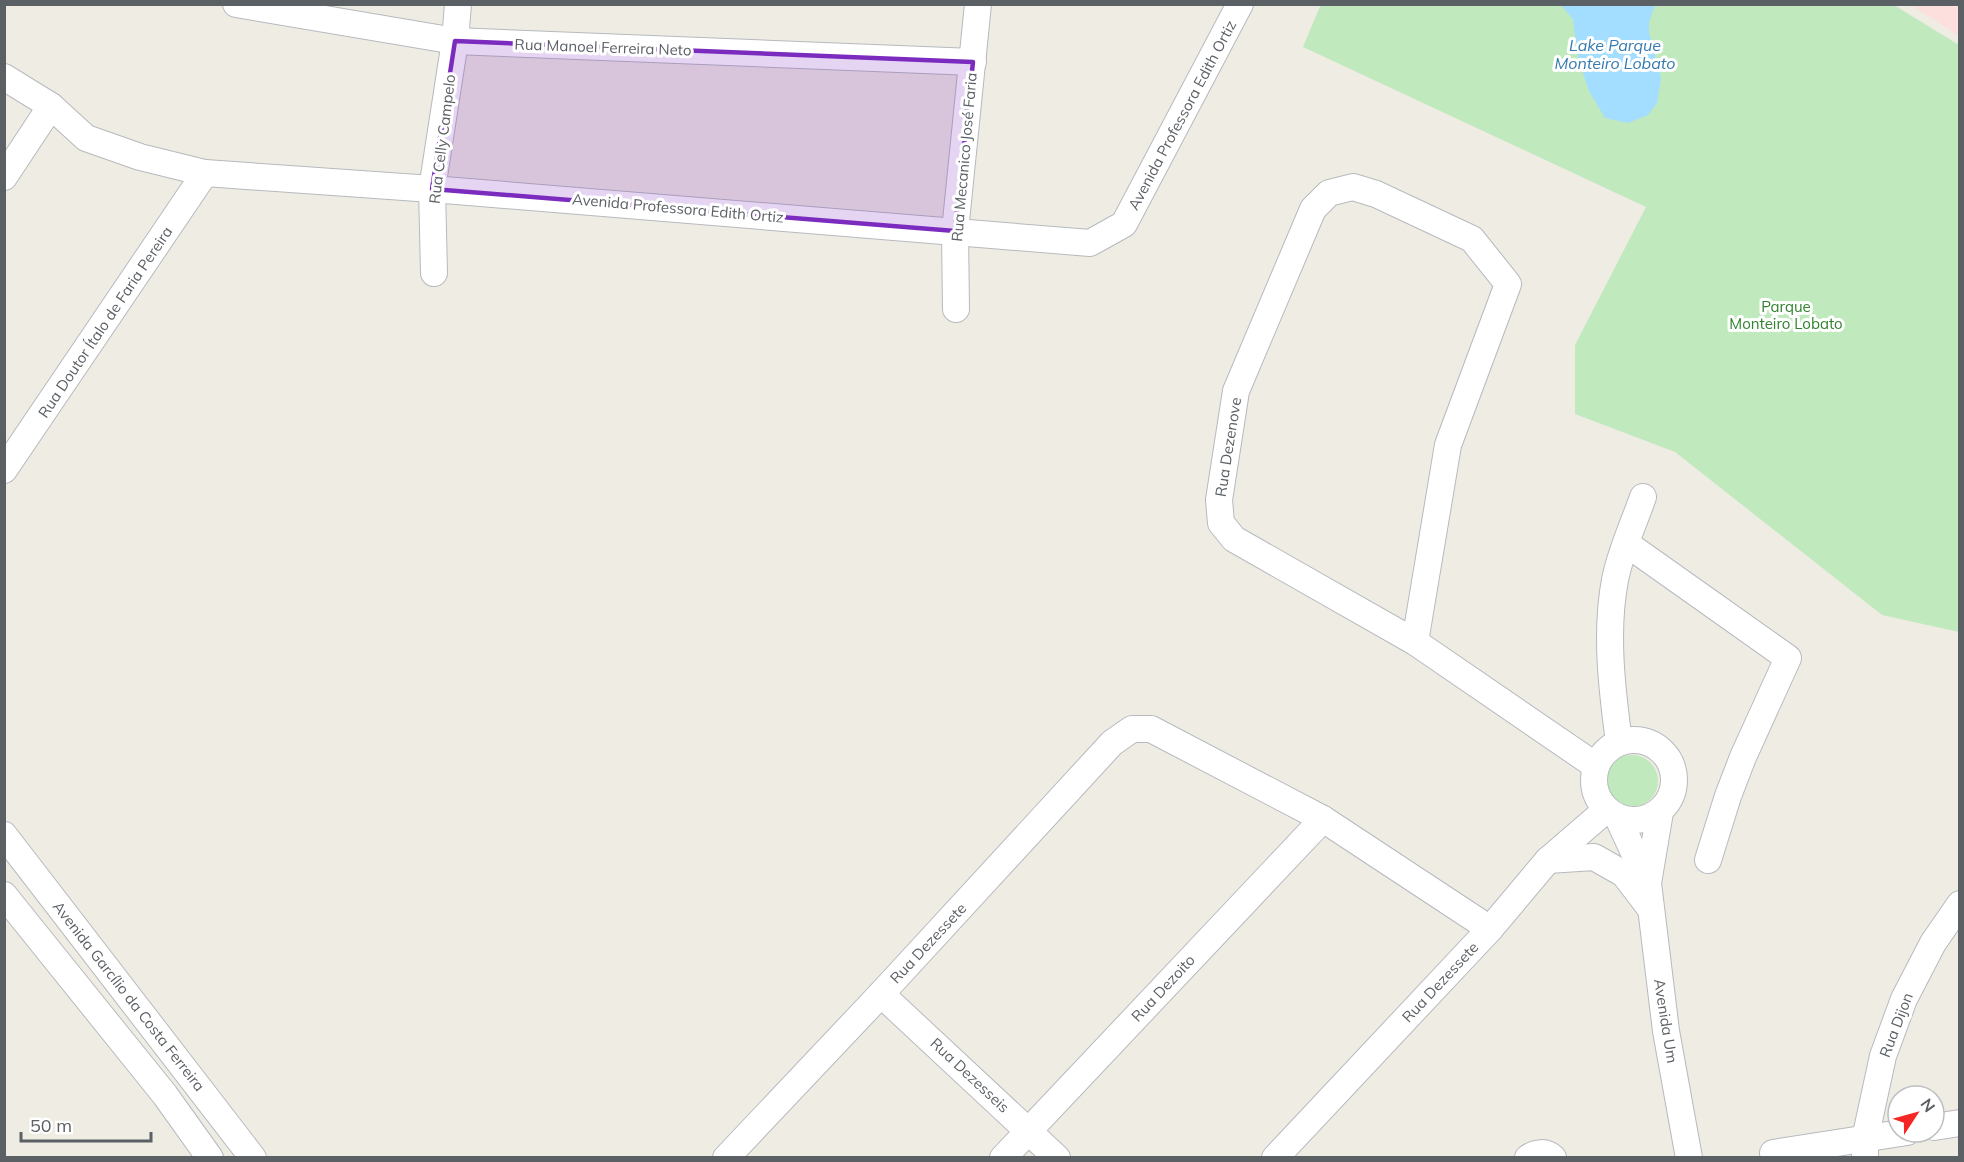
<svg xmlns="http://www.w3.org/2000/svg" width="1964" height="1162" viewBox="0 0 1964 1162" font-family="Mulish,sans-serif">
<rect width="100%" height="100%" fill="#efece3"/>
<polygon fill="#fddfde" points="1911,5 1959,5 1959,36"/>
<g fill="#c1e9be">
<polygon points="1321,4 1894,5 1959,45 1959,632 1882,615 1675,452 1575,414 1575,345 1646,207 1303,47"/>
<circle cx="1632" cy="781" r="26"/>
</g>
<polygon fill="#a3ddff" points="1561,5 1655,5 1649,22 1649,33 1661,78 1657,103 1648,115 1628,123 1605,118 1589,91 1578,58 1573,19"/>
<g fill="none" stroke-linecap="round" stroke-linejoin="round">
<defs>
<g id="minor">
<polyline points="236,4 455,41 973,62"/>
<polyline points="4,77 51,106 86,138 140,157 205,173 432,189 1090,243 1124,224 1240,4"/>
<polyline points="4,177 51,106"/>
<polyline points="434,273 432,189 455,41 458,4"/>
<polyline points="956,309 955,231 978,4"/>
<polyline points="4,470 205,173"/>
<polyline points="1627,544 1788,658 1743,757 1728,796 1708,860"/>
<polyline points="1415,642 1448,445 1508,284 1472,239 1376,194 1353,187 1329,193 1313,209 1236,391 1219,500 1221,523 1234,539 1415,642 1596,766"/>
<circle cx="1634" cy="780" r="40"/>
<path d="M 1619,742 C 1612,690 1605,632 1615,580 C 1620,553 1634,523 1643,497"/>
<polyline points="1660,812 1648,883 1666,1031 1689,1158"/>
<polyline points="1618,818 1648,883"/>
<polyline points="4,835 253,1158"/>
<polyline points="1548,860 1594,857 1624,874 1650,908"/>
<polyline points="4,895 165,1095 210,1158"/>
<polyline points="881,994 1057,1158"/>
<polyline points="1934,1127 1960,1123"/>
<polyline points="1773,1153 1907,1132"/>
<polyline points="726,1158 881,994 1112,743 1132,729 1151,729 1323,819 1490,929"/>
<polyline points="1003,1158 1323,819"/>
<polyline points="1275,1158 1490,929 1548,860 1606,810"/>
<path d="M 1528,1158 C 1536,1152 1546,1151 1553,1158"/>
<polyline points="1865,1158 1865,1139 1883,1056 1904,999 1933,943 1960,904"/>
</g>
</defs>
<use href="#minor" stroke="#b6babe" stroke-width="28"/>
<use href="#minor" stroke="#fff" stroke-width="26"/>
</g>
<path fill="#7b2cbf" fill-opacity="0.2" stroke="#7b2cbf" stroke-width="4.5" stroke-linejoin="round" d="M 455,41 L 973,62 L 955,231 L 432,189 Z"/>
<g text-anchor="middle" dominant-baseline="central" stroke-width="6" stroke-linejoin="round" paint-order="stroke">
<g font-size="15" fill="#5b6065" stroke="#fff">
<text transform="translate(603 47) rotate(2)">Rua Manoel Ferreira Neto</text>
<text transform="translate(1182 115) rotate(-62)">Avenida Professora Edith Ortiz</text>
<text transform="translate(442 139) rotate(-83)">Rua Celly Campelo</text>
<text transform="translate(964 157) rotate(-85)">Rua Mecanico José Faria</text>
<text transform="translate(678 208) rotate(5)">Avenida Professora Edith Ortiz</text>
<text transform="translate(105 322) rotate(-56)">Rua Doutor Ítalo de Faria Pereira</text>
<text transform="translate(1228 447) rotate(-81)">Rua Dezenove</text>
<text transform="translate(928 943) rotate(-47)">Rua Dezessete</text>
<text transform="translate(1440 982) rotate(-47)">Rua Dezessete</text>
<text transform="translate(1163 988) rotate(-47)">Rua Dezoito</text>
<text transform="translate(129 996) rotate(52)">Avenida Garcílio da Costa Ferreira</text>
<text transform="translate(1666 1021) rotate(81)">Avenida Um</text>
<text transform="translate(1896 1025) rotate(-69)">Rua Dijon</text>
<text transform="translate(970 1075) rotate(43)">Rua Dezesseis</text>
</g>
<g font-size="15" fill="#30822e" stroke="#fff">
<text x="1786" y="306">Parque<tspan x="1786" dy="17">Monteiro Lobato</tspan></text>
</g>
<g font-size="16" font-style="italic" fill="#367aaf" stroke="#fff">
<text x="1615" y="45">Lake Parque<tspan x="1615" dy="18">Monteiro Lobato</tspan></text>
</g>
</g>
<rect width="1964" height="1162" fill="none" stroke="#5b6065" stroke-width="12"/>
<g transform="translate(1916 1114) rotate(54)"><circle r="28" fill="#ffffff" stroke="#bdbfc1" stroke-width="1.5"/>
<path d="M0-4.5L10 22L0 15L-10 22Z" fill="#f52623"/>
<text y="-9" font-size="16" font-weight="bold" text-anchor="middle" fill="#5b6065">N</text>
</g>
<path d="M21 1132v9h130v-9" fill="none" stroke="#5b6065" stroke-width="3"/>
<text x="30" y="1132" font-size="18" fill="#5b6065" stroke="#ffffff" stroke-width="4.5" paint-order="stroke">50 m</text>
</svg>
